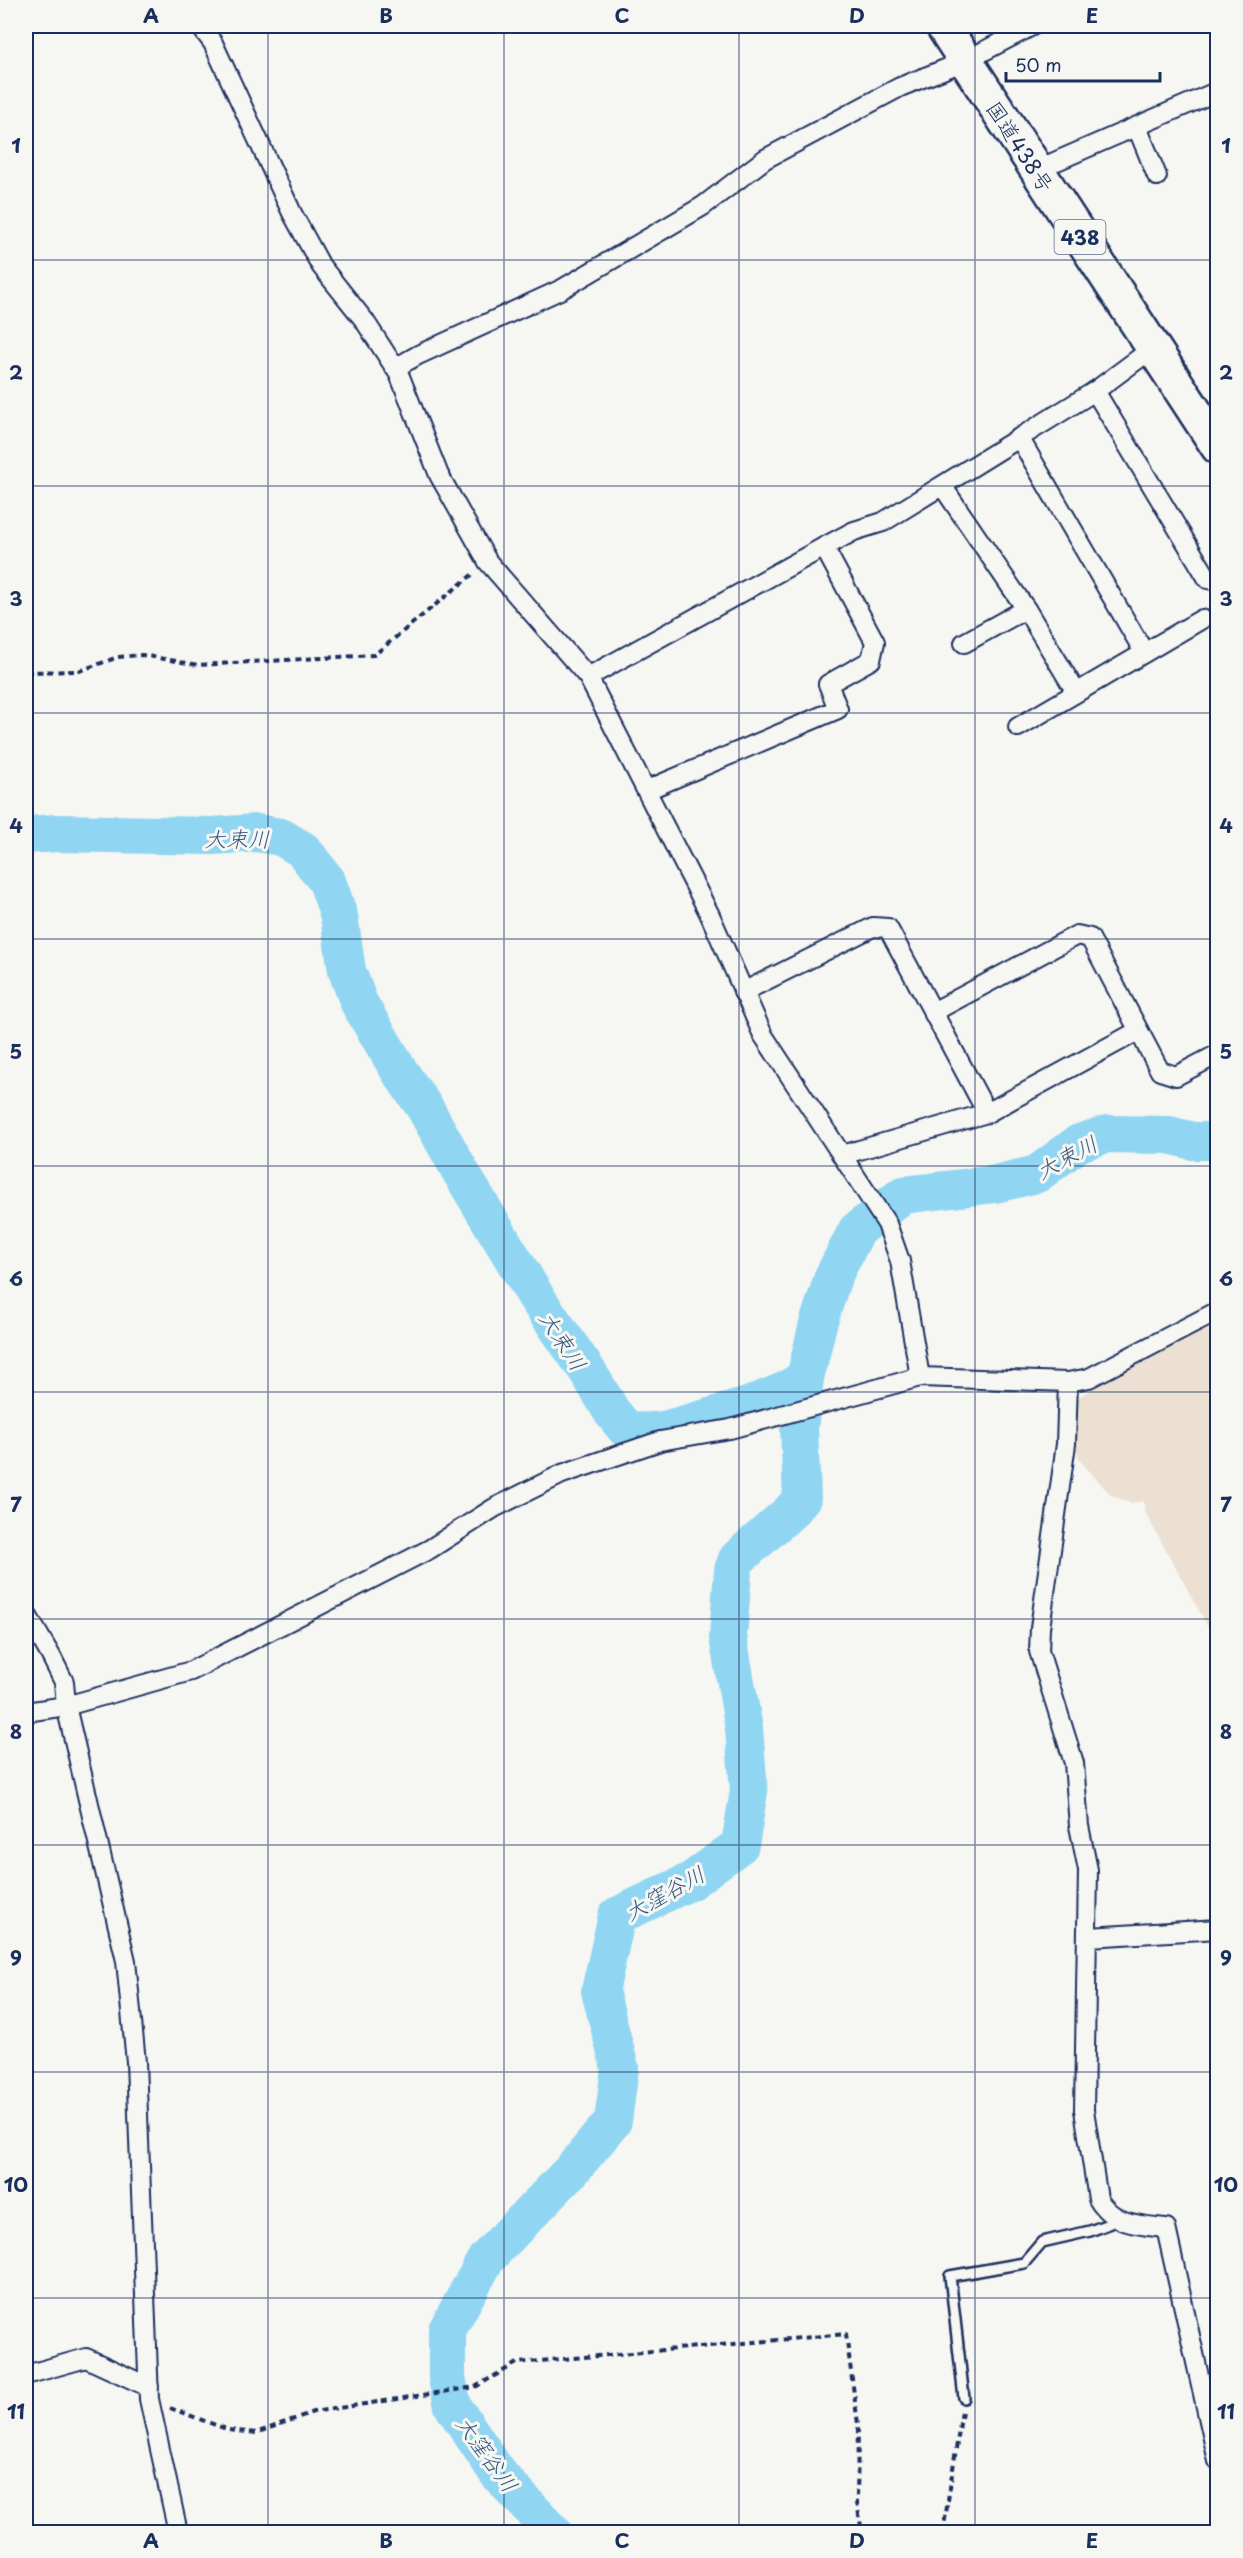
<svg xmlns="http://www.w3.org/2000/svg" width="1243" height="2558" viewBox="0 0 1243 2558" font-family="'Playpen Sans','Klee One',sans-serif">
<rect width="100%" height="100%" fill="#f6f6f2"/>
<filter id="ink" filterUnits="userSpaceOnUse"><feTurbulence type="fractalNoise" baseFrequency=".0167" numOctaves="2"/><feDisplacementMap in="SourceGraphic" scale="12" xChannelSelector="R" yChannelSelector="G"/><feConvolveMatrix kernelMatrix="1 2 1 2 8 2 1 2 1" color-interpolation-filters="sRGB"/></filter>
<g filter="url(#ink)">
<polygon fill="#ece0d2" points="1217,1322 1217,1643 1145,1512 1144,1501 1130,1503 1111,1495 1081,1462 1075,1447 1076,1407 1080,1396"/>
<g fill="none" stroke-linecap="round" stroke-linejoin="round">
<g stroke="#90d6f2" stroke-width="38">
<polyline points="26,835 57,833 212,836 257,833 281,837 303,850 327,881 339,916 347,971 359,1003 400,1072 425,1108 463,1176 538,1300 588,1372 612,1412 625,1428 641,1432 664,1430 748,1406 786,1390 805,1378"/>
<polyline points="553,2532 499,2475 453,2406 447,2378 447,2330 486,2259 571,2171 613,2121 620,2068 600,1991 617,1916 691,1881 740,1845 749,1791 744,1729 728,1637 733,1570 737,1559 790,1512 802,1498 799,1428 805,1378 818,1324 833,1277 857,1230 903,1195 995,1184 1037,1174 1079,1143 1107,1134 1169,1135 1193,1141 1218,1141"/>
</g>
<defs>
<polyline id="lane" points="964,2398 950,2276 1024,2263 1042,2242 1090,2231 1119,2220"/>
<g id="street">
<polyline points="200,26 213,43 292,213 321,266 364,320 399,374 439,475 488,562 588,677 709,913 763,1035 887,1224 900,1261 920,1377"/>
<polyline points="1137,127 1157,176"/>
<polyline points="1036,170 1218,91"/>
<polyline points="395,368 418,355 562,289 703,206 765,159 900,87 965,61 1032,26"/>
<polyline points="1095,391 1208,579 1218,581"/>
<polyline points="1020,439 1144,652"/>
<polyline points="943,487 1026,609 1076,692"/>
<polyline points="964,643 1026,609"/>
<polyline points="588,677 824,547 854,531 883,522 1095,391 1153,348"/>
<polyline points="1018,727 1202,619"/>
<polyline points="647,790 838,709 828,684 871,660 875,642 824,547"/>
<polyline points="743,992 873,927 888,928 987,1113"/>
<polyline points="933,1012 1077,935 1090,938 1160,1071 1176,1076 1218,1054"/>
<polyline points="842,1155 987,1113 1138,1031"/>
<path d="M 1068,1382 L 1066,1444 L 1040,1628 L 1039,1651 L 1074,1763 L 1079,1826 L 1088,1870 L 1084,2110 L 1098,2199 C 1113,2225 1139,2225 1166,2228 L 1218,2461"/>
<polyline points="26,1613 51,1656 64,1682 66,1706 126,1961 136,2062 149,2399 178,2532"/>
<polyline points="26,1712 66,1706 191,1671 430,1549 494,1508 562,1474 660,1441 730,1429 920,1377 1068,1382 1089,1378 1218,1311"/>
<polyline points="1089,1937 1218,1929"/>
<polyline points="26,2375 86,2358 149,2387"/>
</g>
<polyline id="highway" points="943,26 1218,447"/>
</defs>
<use href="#lane" stroke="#1b2f5e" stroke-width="14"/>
<use href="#street" stroke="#1b2f5e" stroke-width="22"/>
<use href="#highway" stroke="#1b2f5e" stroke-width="38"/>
<g stroke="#1b2f5e" stroke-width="4" stroke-dasharray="6 4.5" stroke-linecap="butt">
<polyline points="26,672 79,671 118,657 142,655 198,665 374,655 473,574"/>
<polyline points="170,2408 229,2430 256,2433 313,2412 475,2387 517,2363 846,2334 858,2424 857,2503 862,2532"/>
<polyline points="943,2532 962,2411"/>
</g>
<use href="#lane" stroke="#f6f6f2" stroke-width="9"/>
<use href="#street" stroke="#f6f6f2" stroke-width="18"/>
<use href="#highway" stroke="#f6f6f2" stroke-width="33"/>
</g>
</g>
<path fill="none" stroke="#1b2f5e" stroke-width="1.5" stroke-opacity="0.55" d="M 268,26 L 268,2532M 504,26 L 504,2532M 739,26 L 739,2532M 975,26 L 975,2532M 26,260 L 1218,260M 26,486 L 1218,486M 26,713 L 1218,713M 26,939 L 1218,939M 26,1166 L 1218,1166M 26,1392 L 1218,1392M 26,1619 L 1218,1619M 26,1845 L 1218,1845M 26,2072 L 1218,2072M 26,2298 L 1218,2298"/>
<g text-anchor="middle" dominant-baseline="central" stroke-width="6" stroke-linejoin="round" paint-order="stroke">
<rect fill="#f6f6f2" stroke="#5d6b8a" stroke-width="1.5" x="1054.5" y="220" width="51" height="34" rx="4.5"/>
<g font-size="20" font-weight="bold" fill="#1b2f5e">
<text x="1080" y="237">438</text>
</g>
<g font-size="21" fill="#1b2f5e" stroke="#f6f6f2">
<text transform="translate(1021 146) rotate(57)">国道438号</text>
</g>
<g font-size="22" font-style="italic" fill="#385983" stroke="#f6f6f2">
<text x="237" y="837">大束川</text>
<text transform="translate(1066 1156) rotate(-28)">大束川</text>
<text transform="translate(564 1340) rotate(57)">大束川</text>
<text transform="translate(664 1892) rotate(-29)">大窪谷川</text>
<text transform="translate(488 2453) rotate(54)">大窪谷川</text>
</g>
</g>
<rect width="1243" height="2558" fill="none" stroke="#f6f6f2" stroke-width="66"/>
<path d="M1006 72v9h154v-9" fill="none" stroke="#1b2f5e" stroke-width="3"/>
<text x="1015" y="72" font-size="18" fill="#1b2f5e" stroke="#f6f6f2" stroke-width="4.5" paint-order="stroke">50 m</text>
<rect x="33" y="33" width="1177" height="2492" fill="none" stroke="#1b2f5e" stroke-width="2"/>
<g font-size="20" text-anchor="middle" font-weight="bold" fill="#1b2f5e">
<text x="151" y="23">A</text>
<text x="386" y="23">B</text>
<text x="622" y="23">C</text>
<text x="857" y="23">D</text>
<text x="1092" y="23">E</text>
<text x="16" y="153">1</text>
<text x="1226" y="153">1</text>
<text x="16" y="380">2</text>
<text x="1226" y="380">2</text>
<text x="16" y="606">3</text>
<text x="1226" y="606">3</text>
<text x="16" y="833">4</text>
<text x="1226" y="833">4</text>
<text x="16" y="1059">5</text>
<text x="1226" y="1059">5</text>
<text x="16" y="1286">6</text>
<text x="1226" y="1286">6</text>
<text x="16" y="1512">7</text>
<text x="1226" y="1512">7</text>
<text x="16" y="1739">8</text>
<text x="1226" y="1739">8</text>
<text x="16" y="1965">9</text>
<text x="1226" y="1965">9</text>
<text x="16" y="2192">10</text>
<text x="1226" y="2192">10</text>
<text x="16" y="2419">11</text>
<text x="1226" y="2419">11</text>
<text x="151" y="2548">A</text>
<text x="386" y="2548">B</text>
<text x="622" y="2548">C</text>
<text x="857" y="2548">D</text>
<text x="1092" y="2548">E</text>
</g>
</svg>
